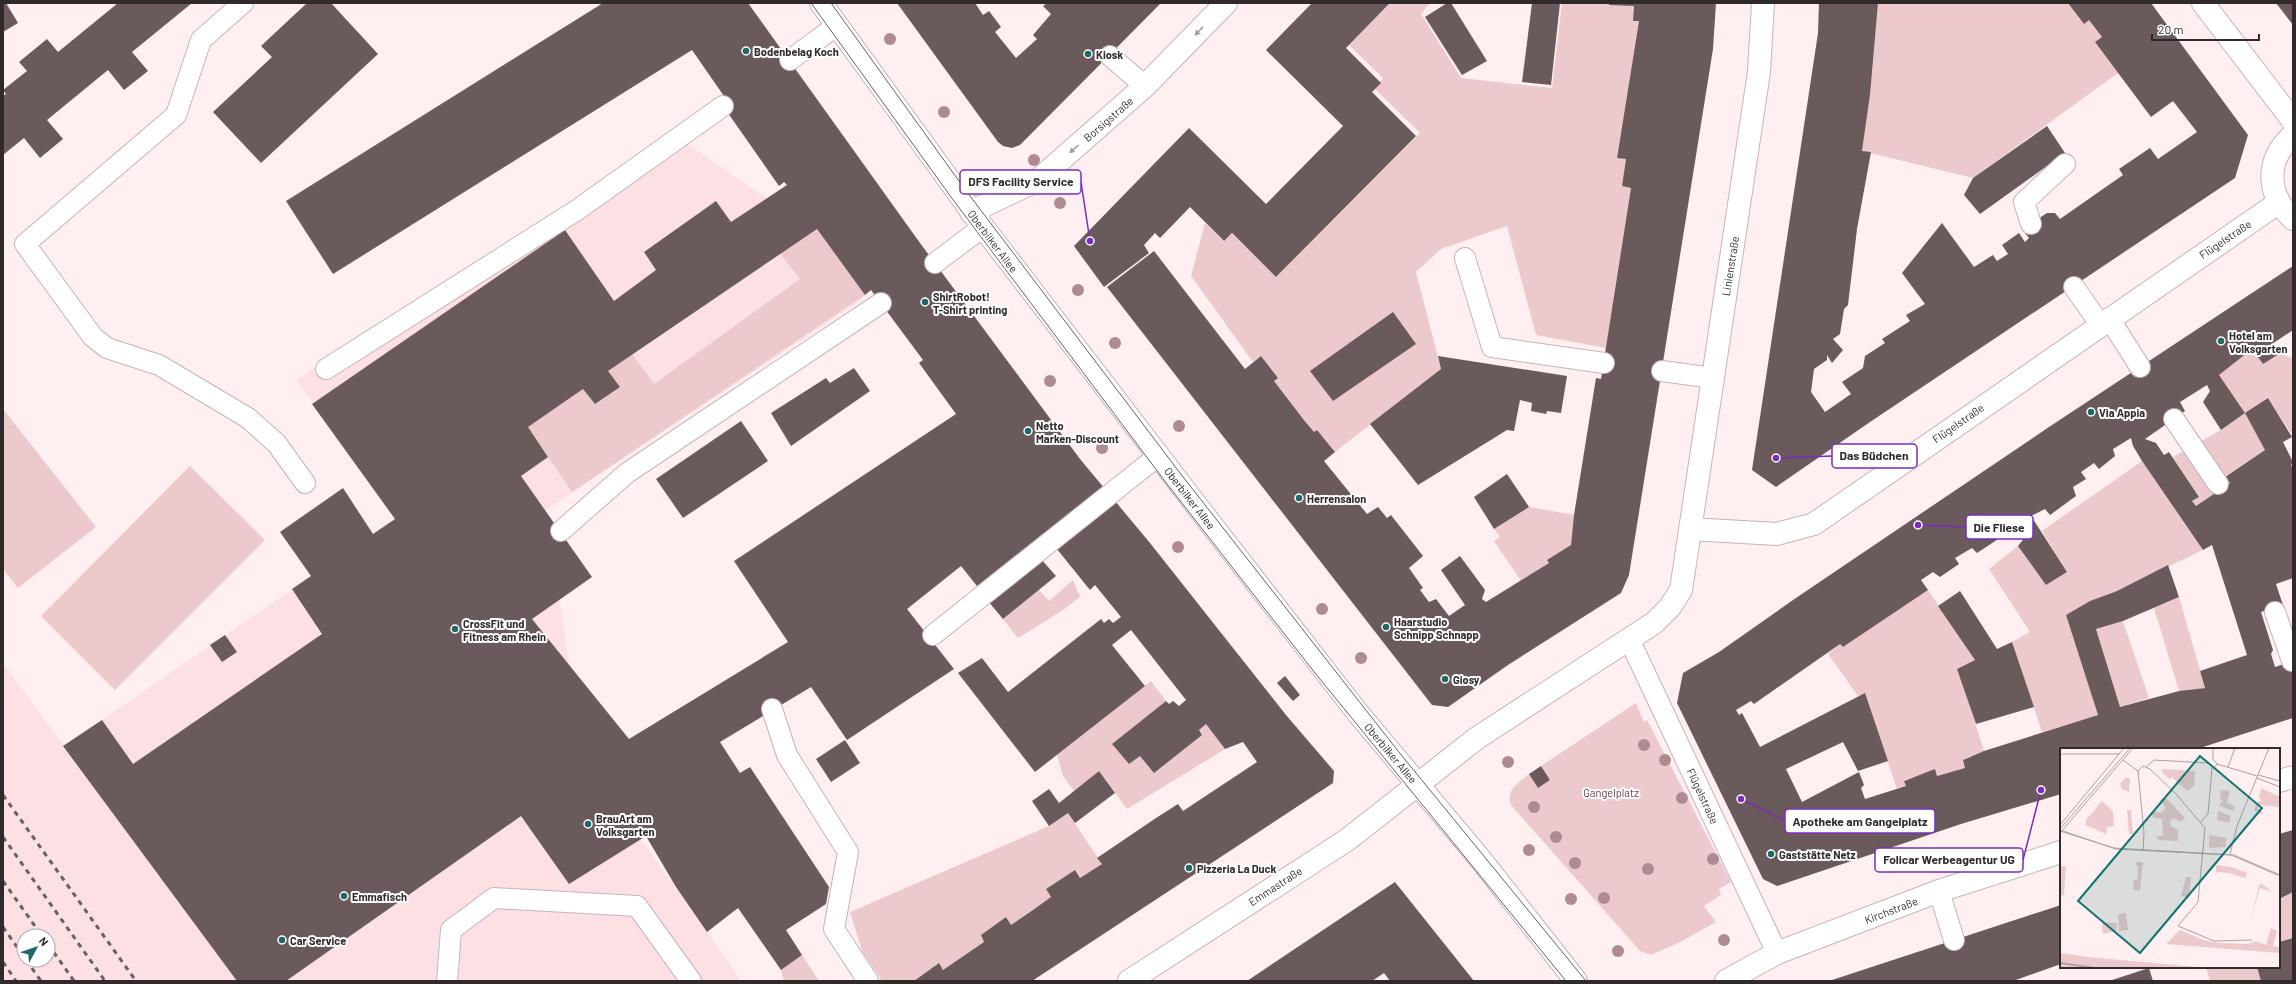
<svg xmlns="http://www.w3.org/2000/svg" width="2296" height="984" viewBox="0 0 2296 984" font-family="Barlow,sans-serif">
<rect width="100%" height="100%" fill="#ffeff1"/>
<path fill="#fce0e3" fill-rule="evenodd" d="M 677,137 L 818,233 L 863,299 L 546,510 L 584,764 L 676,887 L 739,978 L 739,981 L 3,981 L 3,663 L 64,746 L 395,519 L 296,380 ZM 24,936 L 48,936 L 48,960 L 24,960 Z"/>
<g fill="#ebc9cd">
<polygon points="1391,3 1430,3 1421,14 1461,78 1552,88 1562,3 1609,3 1634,6 1633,21 1639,21 1617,157 1626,159 1622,186 1631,188 1606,348 1536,335 1507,226 1441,249 1416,272 1441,369 1335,452 1317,430 1314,432 1274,381 1278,378 1261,356 1253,362 1191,276 1205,223 1223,241 1232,234 1276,277 1420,133 1374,88 1383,78 1349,45"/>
<polygon points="1878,3 2068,3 2089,20 2102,37 2095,42 2118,73 1973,178 1862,151 1870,95"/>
<polygon points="817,229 865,295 572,492 528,427 583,389 595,404 620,387 608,371 632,354 654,384 800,279 780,253"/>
<polygon points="2252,349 2263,364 2279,354 2293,358 2293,436 2268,398 2246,413 2265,450 2225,476 2230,483 2196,506 2192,501 2199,497 2173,457 2221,430 2245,413 2219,375"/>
<polygon points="3,409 96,527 18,588 3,569"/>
<polygon points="2142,461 2203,550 2117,591 2090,601 2066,615 2098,715 2042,732 2012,642 2030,632 1989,569 2018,546 2046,585 2067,572 2042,531"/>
<polygon points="190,466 265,540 115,690 41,616"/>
<polygon points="1529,507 1574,515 1571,545 1547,560 1549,563 1521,581 1494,541 1500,537 1494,529"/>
<polygon points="1073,580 1080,597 1063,610 1018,638 1003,619 1039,590 1049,601"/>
<polygon points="1928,590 1975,660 1958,669 1984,751 1964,759 1965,768 1937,776 1935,770 1904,780 1906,786 1897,789 1865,694 1858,696 1828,654 1840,644 1843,647"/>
<polygon points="2179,597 2205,688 2179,691 2154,608"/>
<polygon points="2123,621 2149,698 2120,707 2096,629"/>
<polygon points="1151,681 1166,701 1112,744 1129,764 1140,756 1202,735 1199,730 1206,724 1225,749 1127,809 1099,771 1074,791 1063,776 1057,755"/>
<path d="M 1636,703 L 1644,722 L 1647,720 L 1731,882 L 1719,889 L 1721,895 L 1704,906 L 1716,922 L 1680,942 L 1651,955 L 1640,951 L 1511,805 C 1505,790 1519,783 1529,774 L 1538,788 L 1550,780 L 1541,766 Z"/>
<polygon points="1068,813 1102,864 1080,878 1075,870 1046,889 1051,897 1011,925 1006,917 981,935 984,942 943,970 939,963 914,981 882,981 862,951 850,912 1049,826"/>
<polygon points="2293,892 2293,938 2279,942 2279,899"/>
<polygon points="802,955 819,981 784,981 781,970"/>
<polygon points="2206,967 2257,967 2261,981 2210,981"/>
</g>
<g fill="#6a5a5c" fill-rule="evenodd">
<polygon points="3,3 6,3 18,23 3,32"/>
<polygon points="118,3 192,3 132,52 148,71 124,90 108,70 47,120 63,139 40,158 24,138 3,155 3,96 6,94 3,90 27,71 19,62 47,39 58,52"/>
<polygon points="307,3 331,3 378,54 261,163 213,112 272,57 261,46"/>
<path d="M 603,3 L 748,3 L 920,243 L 1080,459 L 1150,543 L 1286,715 L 1334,771 L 1333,783 L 1032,981 L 914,981 L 939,963 L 943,970 L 984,942 L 981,935 L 1006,917 L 1011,925 L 1030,912 L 1051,897 L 1046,889 L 1075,870 L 1080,878 L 1102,864 L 1097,858 L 1156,818 L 1178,804 L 1183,811 L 1257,762 L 1243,742 L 1225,749 L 1206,724 L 1199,730 L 1202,735 L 1154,773 L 1140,756 L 1129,764 L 1112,744 L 1166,701 L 1169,704 L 1173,701 L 1179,706 L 1186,700 L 1131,630 L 1112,645 L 1145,686 L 1035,772 L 958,673 L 982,658 L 1008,692 L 1101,619 L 1104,623 L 1109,619 L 1113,623 L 1121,617 L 1095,585 L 1090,590 L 1044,533 L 977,586 L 961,566 L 907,609 L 954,669 L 847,740 L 811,687 L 720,742 L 740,773 L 750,767 L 829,887 L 826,904 L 786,930 L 802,955 L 781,970 L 738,908 L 707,932 L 676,887 L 646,836 L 569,884 L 521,816 L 286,981 L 237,981 L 63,746 L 102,720 L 133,764 L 322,634 L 292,589 L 311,576 L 280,532 L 343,488 L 373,534 L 395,519 L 312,404 L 565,230 L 614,301 L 656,270 L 644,252 L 716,201 L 731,222 L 787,185 L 784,182 L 779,186 L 723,106 L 726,99 L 692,50 L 333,274 L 286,201 ZM 817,229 L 865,295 L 871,290 L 923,360 L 919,363 L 956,414 L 734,561 L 788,642 L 629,739 L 532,619 L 592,577 L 521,476 L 548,457 L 528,427 L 583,389 L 595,404 L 620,387 L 608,371 Z"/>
<polygon points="897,3 975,3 983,15 989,11 1001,27 995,32 1016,58 1037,39 1033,35 1051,14 1043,6 1047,3 1161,3 1020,145 1012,148 1003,146 998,142"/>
<polygon points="1312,3 1390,3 1346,48 1381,83 1372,92 1416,136 1276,277 1232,233 1224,241 1190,207 1160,238 1155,233 1144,245 1149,253 1104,287 1074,246 1189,128 1266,204 1343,126 1266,50"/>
<polygon points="1447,3 1451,3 1487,61 1462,75 1425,17"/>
<polygon points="1532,3 1560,3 1551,85 1522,82"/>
<polygon points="1609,3 1716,3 1713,49 1629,575 1621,593 1508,665 1448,707 1432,705 1107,287 1154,251 1245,369 1261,356 1278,378 1274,381 1304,420 1314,432 1317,430 1335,452 1324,461 1367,514 1378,507 1387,518 1391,515 1423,556 1409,568 1423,588 1420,590 1429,602 1436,599 1449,616 1465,605 1441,570 1460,556 1485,590 1482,599 1486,602 1549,563 1547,560 1571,545 1574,515 1596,378 1601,379 1631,188 1622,186 1626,159 1617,158 1639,21 1633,21 1634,6 1609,5"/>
<polygon points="1819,3 1878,3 1870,95 1862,151 1871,152 1857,229 1848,305 1844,309 1840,334 1833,339 1843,350 1832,363 1827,355 1827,360 1814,369 1811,392 1825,412 1851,394 1842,382 1863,368 1865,356 1885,343 1882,339 1910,321 1906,315 1925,304 1902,273 1942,223 1974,267 1993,255 1997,261 2008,254 2002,245 2019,233 2025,242 2029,238 2025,233 2027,226 2047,213 2055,213 2060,219 2123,175 2119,169 2150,148 2158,159 2197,132 2173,101 2151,117 2095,42 2102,37 2089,20 2084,24 2068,3 2151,3 2248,135 2235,178 1870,422 1776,487 1752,470 1818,33"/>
<polygon points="2276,3 2293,3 2293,25"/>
<polygon points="2047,126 2065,153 1980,214 1964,195 1973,178"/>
<path d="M 2293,266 L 2293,330 L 2272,344 L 2279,354 L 2263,364 L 2252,349 L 2219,375 L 2245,413 L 2221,430 L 2203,402 L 2210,391 L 2207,385 L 2180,402 L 2185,411 L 2145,439 L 2156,443 L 2164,455 L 2169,452 L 2199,497 L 2192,501 L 2196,506 L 2230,483 L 2225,477 L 2265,450 L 2245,413 L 2268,398 L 2292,437 L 2283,442 L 2293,462 L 2291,465 L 2293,468 L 2293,578 L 2276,584 L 2283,605 L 2261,612 L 2273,650 L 2271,654 L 2275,667 L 2293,661 L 2293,718 L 2197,749 L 2061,749 L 2061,794 L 1961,824 L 1777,886 L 1763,879 L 1677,703 L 1683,673 L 1719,652 L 1793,600 L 2049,427 ZM 2131,438 L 2133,446 L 2142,461 L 2203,550 L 2212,545 L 2247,655 L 2200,671 L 2205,688 L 2179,691 L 2120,707 L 2096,629 L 2123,621 L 2179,597 L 2168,565 L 2117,591 L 2090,601 L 2066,615 L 2098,715 L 1984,751 L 1963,760 L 1965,768 L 1937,776 L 1935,769 L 1904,781 L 1906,786 L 1865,799 L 1861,788 L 1864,785 L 1859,772 L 1802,802 L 1786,769 L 1843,742 L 1858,771 L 1888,761 L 1865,693 L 1760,747 L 1742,713 L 1739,715 L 1736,710 L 1751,701 L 1754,704 L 1840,644 L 1843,647 L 1928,590 L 1921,580 L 1933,572 L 1940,577 L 1959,564 L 1955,558 L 1972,548 L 1977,553 L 2018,526 L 2026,536 L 2018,546 L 2046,585 L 2067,572 L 2031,516 L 2045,509 L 2050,515 L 2076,496 L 2073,487 L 2086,479 L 2081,472 L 2094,463 L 2099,469 L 2115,456 L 2113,449 Z"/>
<polygon points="1393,312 1416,344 1333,401 1310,371"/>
<polygon points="1438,356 1567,376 1561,413 1547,411 1546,414 1531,411 1532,403 1520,400 1514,431 1507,430 1418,485 1370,424 1441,369"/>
<polygon points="854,368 870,391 791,446 771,413 826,378 830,383"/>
<polygon points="741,421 768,461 683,518 656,479"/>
<polygon points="1507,474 1529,507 1494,529 1474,497"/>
<polygon points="1041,559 1056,576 1003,619 988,601"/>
<polygon points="1960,591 1997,649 2012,642 2034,707 1976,724 1957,669 1975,660 1938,606"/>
<polygon points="225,635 237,652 222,662 210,645"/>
<polygon points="1285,676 1300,695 1293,701 1277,683"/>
<polygon points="845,740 860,763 831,782 816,759"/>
<polygon points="1541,766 1550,780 1538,788 1529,774"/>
<polygon points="1099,771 1115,793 1075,823 1068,813 1049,826 1032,801 1049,789 1059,803"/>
<polygon points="2293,830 2293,892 2279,899 2279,834"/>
<polygon points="1395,882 1474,981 1390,981 1384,973 1372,981 1247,981"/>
<polygon points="2061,905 2061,964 2013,981 1829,981"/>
<polygon points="2293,938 2293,981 2261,981 2257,967 2279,967 2279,942"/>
<polygon points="2149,968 2153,981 2109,981"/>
</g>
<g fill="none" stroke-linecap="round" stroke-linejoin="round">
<defs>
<g id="lane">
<polyline points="243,3 201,40 176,115 25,244 93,337 107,348 159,365 248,418 277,444 305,483"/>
<polyline points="1110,56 1145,86"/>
<polyline points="790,60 836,26"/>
<polyline points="2031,224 2024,202 2065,164"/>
<polyline points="1465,258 1492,347 1604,363"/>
<polyline points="935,263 983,227"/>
<polyline points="2074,287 2100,324"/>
<polyline points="2109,318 2140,367"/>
<polyline points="326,369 577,210 723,106"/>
<polyline points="1662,371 1713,378"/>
<polyline points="2174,419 2218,484"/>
<polyline points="561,531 627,473 881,303"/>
<polyline points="2275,612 2292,661"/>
<polyline points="933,635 1158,456"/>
<polyline points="1629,639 1777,953"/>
<polyline points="772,709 787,755 848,852 834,929 868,981"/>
<polyline points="1939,891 1954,940"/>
<polyline points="447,981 451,930 494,898 637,906 691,981"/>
</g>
<g id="street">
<polyline points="2203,3 2293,121"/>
<path d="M 2293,135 C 2265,160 2266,194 2293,219"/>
<polyline points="971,212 1038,180 1145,86 1226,3"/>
<polyline points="1690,529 1777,534 1814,524 2278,203"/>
<polyline points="2279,781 2293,777"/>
<polyline points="1129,981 1347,840 1477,738 1654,623 1670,607 1681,590 1759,72 1763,3"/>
<polyline points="1726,981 1777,953 1939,891 2061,852"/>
</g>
<polyline id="secondary" points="821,3 983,227 1200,510 1357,712 1481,860 1576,981"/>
</defs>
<use href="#lane" stroke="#c6b4b7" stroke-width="22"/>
<use href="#street" stroke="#c6b4b7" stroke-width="24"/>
<use href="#secondary" stroke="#c6b4b7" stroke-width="24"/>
<use href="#lane" stroke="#fff" stroke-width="20"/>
<use href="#street" stroke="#fff" stroke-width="22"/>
<use href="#secondary" stroke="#fff" stroke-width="22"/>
<g stroke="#696061" stroke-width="1">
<polyline points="811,3 951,197 1167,484 1315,673 1566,981"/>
<polyline points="831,3 964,188 1180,473 1398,751 1586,981"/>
</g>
<g stroke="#696061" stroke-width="3" stroke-dasharray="5 5" stroke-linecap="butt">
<polyline points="3,795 136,981"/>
<polyline points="3,837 105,981"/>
<polyline points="3,881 42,936"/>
<polyline points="3,927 24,957"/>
<polyline points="48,944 74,981"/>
<polyline points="26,960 41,981"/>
<polyline points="3,962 16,981"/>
</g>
</g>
<g fill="#ae8b91">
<circle cx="890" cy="39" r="6"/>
<circle cx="944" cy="112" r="6"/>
<circle cx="1034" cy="160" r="6"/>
<circle cx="1060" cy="203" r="6"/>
<circle cx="1078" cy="290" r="6"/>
<circle cx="1115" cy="343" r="6"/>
<circle cx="1050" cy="381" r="6"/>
<circle cx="1179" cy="426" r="6"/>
<circle cx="1102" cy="448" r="6"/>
<circle cx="1178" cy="547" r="6"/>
<circle cx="1322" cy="609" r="6"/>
<circle cx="1361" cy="658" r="6"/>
<circle cx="1644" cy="745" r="6"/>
<circle cx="1665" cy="760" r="6"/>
<circle cx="1508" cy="762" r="6"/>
<circle cx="1682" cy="798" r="6"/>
<circle cx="1534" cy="807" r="6"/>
<circle cx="1556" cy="837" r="6"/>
<circle cx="1529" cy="850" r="6"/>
<circle cx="1713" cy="859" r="6"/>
<circle cx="1575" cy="863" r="6"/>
<circle cx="1648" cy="869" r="6"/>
<circle cx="1604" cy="898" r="6"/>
<circle cx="1571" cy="899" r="6"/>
<circle cx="1724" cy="940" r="6"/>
<circle cx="1618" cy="951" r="6"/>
</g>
<defs><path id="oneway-solid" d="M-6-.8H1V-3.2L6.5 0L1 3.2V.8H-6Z"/></defs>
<g fill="#a29fa0">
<use href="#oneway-solid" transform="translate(1199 31) rotate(134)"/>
<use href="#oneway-solid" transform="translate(1074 149) rotate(139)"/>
</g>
<g fill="#1e6964" stroke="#fff" stroke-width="1.5">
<circle cx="746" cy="51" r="4"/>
<circle cx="1088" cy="54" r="4"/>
<circle cx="925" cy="302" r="4"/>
<circle cx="2221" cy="341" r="4"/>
<circle cx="2091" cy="412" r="4"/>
<circle cx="1028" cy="431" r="4"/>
<circle cx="1299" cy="498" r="4"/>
<circle cx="1386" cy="627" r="4"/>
<circle cx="455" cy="629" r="4"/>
<circle cx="1445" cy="679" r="4"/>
<circle cx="588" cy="824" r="4"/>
<circle cx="1771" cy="854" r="4"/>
<circle cx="1189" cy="868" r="4"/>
<circle cx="344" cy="896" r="4"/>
<circle cx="282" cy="940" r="4"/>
</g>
<g text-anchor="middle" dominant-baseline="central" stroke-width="4" stroke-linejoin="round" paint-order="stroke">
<g font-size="11" font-weight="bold" fill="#312a2b" stroke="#fff" text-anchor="start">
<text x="754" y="51">Bodenbelag Koch</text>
<text x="1096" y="54">Kiosk</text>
<text x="933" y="296">ShirtRobot!<tspan x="933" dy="13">T-Shirt printing</tspan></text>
<text x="2229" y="335">Hotel am<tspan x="2229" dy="13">Volksgarten</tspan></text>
<text x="2099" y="412">Via Appia</text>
<text x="1036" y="425">Netto<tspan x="1036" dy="13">Marken-Discount</tspan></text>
<text x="1307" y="498">Herrensalon</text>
<text x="1394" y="621">Haarstudio<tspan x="1394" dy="13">Schnipp Schnapp</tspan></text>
<text x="463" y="623">CrossFit und<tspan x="463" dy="13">Fitness am Rhein</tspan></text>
<text x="1453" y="679">Giosy</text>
<text x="596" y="818">BrauArt am<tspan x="596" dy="13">Volksgarten</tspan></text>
<text x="1779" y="854">Gaststätte Netz</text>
<text x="1197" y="868">Pizzeria La Duck</text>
<text x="352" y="896">Emmafisch</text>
<text x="290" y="940">Car Service</text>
</g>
<g font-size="11" fill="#312a2b" stroke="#fff">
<text transform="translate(1108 119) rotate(-41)">Borsigstraße</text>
<text transform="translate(2225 239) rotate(-34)">Flügelstraße</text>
<text transform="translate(993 241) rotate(53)">Oberbilker Allee</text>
<text transform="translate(1730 266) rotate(-81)">Linienstraße</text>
<text transform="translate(1958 423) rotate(-35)">Flügelstraße</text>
<text transform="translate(1190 498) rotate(52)">Oberbilker Allee</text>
<text transform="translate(1391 753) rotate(50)">Oberbilker Allee</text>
<text transform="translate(1703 796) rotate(65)">Flügelstraße</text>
<text transform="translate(1275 886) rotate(-33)">Emmastraße</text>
<text transform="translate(1891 910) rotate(-21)">Kirchstraße</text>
</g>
<g font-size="11" fill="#6c3943" stroke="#fff">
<text x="1611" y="792">Gangelplatz</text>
</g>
</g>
<g transform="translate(2060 748)">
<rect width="220" height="220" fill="#ffeff1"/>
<path d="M 103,21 L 135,23 L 134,38 L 127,43 L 112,29 L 109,31 L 101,23 ZM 66,29 L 70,31 L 69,44 L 62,41 L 60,36 ZM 201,40 L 220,49 L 220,59 L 199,57 L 198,61 L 203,64 L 202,67 L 194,62 L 197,54 L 202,52 L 199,50 ZM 161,42 L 170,43 L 167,55 L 175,58 L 173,63 L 160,58 L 160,55 L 164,53 L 160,52 ZM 102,50 L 107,51 L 125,70 L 121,74 L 113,70 L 110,75 L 111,78 L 118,82 L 118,93 L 99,92 L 96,89 L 103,87 L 102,71 L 93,70 L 92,63 L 101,65 L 106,60 L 100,53 ZM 42,53 L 53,63 L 54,78 L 47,79 L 46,86 L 26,77 L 26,72 ZM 67,62 L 71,62 L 73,86 L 69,86 ZM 158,63 L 171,68 L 169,75 L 157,72 ZM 149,87 L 166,90 L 166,99 L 149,100 ZM 76,114 L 83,114 L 80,143 L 73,142 L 74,132 L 77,132 L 78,118 L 76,117 ZM 156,117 L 171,119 L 187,125 L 185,130 L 169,125 L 156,124 ZM 0,118 L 6,118 L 4,147 L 0,148 ZM 126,129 L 131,129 L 129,150 L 121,148 ZM 200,135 L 213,144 L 200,140 L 190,173 ZM 66,165 L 68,182 L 59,183 L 58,166 ZM 42,174 L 57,175 L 56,183 L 43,186 ZM 211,180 L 217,183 L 213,198 L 220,200 L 220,205 L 106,196 L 120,182 L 143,192 L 159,195 L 188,196 L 196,193 L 206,197 ZM 0,205 L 27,209 L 149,220 L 0,220 Z" fill="#ebc9cd"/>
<path fill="none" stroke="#bc999e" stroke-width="2" d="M 0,215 L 35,220"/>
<path fill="none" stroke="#ada0a2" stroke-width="1" d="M 0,6 L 59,6M 63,12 L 78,23M 157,16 L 197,28M 86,19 L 94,12 L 148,15 L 154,20 L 157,16 L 153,11 L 153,0M 168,19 L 175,0M 78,23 L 83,18 L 90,21 L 116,46 L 145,80 L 138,154 L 118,178 L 154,193 L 192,192M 78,23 L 84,85 L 83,103M 198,27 L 220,33M 197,30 L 220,39M 141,74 L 148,66 L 152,20M 0,77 L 64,0M 0,81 L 70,0M 0,82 L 56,101 L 171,107 L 220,128M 0,83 L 54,100 L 174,107 L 220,127M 0,85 L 73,0M 170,106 L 177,78 L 209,0"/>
<path fill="#0f766e" fill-opacity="0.15" stroke="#0f766e" stroke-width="2" d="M 140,8 L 202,60 L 80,205 L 18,153 Z"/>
<rect width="220" height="220" fill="none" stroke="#312a2b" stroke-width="2"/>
</g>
<path fill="none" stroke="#7b2cbf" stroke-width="1.5" d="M1090 241L1081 182M1776 458L1832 456M1918 525L1966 527M1741 799L1785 821M2041 790L2023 860"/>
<g fill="#7b2cbf" stroke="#fff" stroke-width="1.5">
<circle cx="1090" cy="241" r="4"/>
<circle cx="1776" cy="458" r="4"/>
<circle cx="1918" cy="525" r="4"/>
<circle cx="1741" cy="799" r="4"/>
<circle cx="2041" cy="790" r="4"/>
</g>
<g fill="#fff" stroke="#7b2cbf" stroke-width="1.5">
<rect x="960" y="170" width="121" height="24" rx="4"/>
<rect x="1832" y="444" width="85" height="24" rx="4"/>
<rect x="1966" y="515" width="67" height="24" rx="4"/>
<rect x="1785" y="809" width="150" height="24" rx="4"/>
<rect x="1875" y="848" width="148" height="24" rx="4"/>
</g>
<g font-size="12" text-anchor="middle" font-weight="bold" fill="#312a2b">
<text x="1021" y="186">DFS Facility Service</text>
<text x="1874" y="460">Das Büdchen</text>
<text x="1999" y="532">Die Fliese</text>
<text x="1860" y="826">Apotheke am Gangelplatz</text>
<text x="1949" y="864">Folicar Werbeagentur UG</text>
</g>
<rect width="2296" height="984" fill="none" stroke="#312a2b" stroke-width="8"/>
<g transform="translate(36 948) rotate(50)"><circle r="19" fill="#ffffff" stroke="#adaaaa"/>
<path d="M0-3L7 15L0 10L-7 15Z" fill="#1e6964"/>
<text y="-6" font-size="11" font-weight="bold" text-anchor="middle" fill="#312a2b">N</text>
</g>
<path d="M2152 34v6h107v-6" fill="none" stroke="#312a2b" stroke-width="2"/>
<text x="2158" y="34" font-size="12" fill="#312a2b" stroke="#ffffff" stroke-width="3" paint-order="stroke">20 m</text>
</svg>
